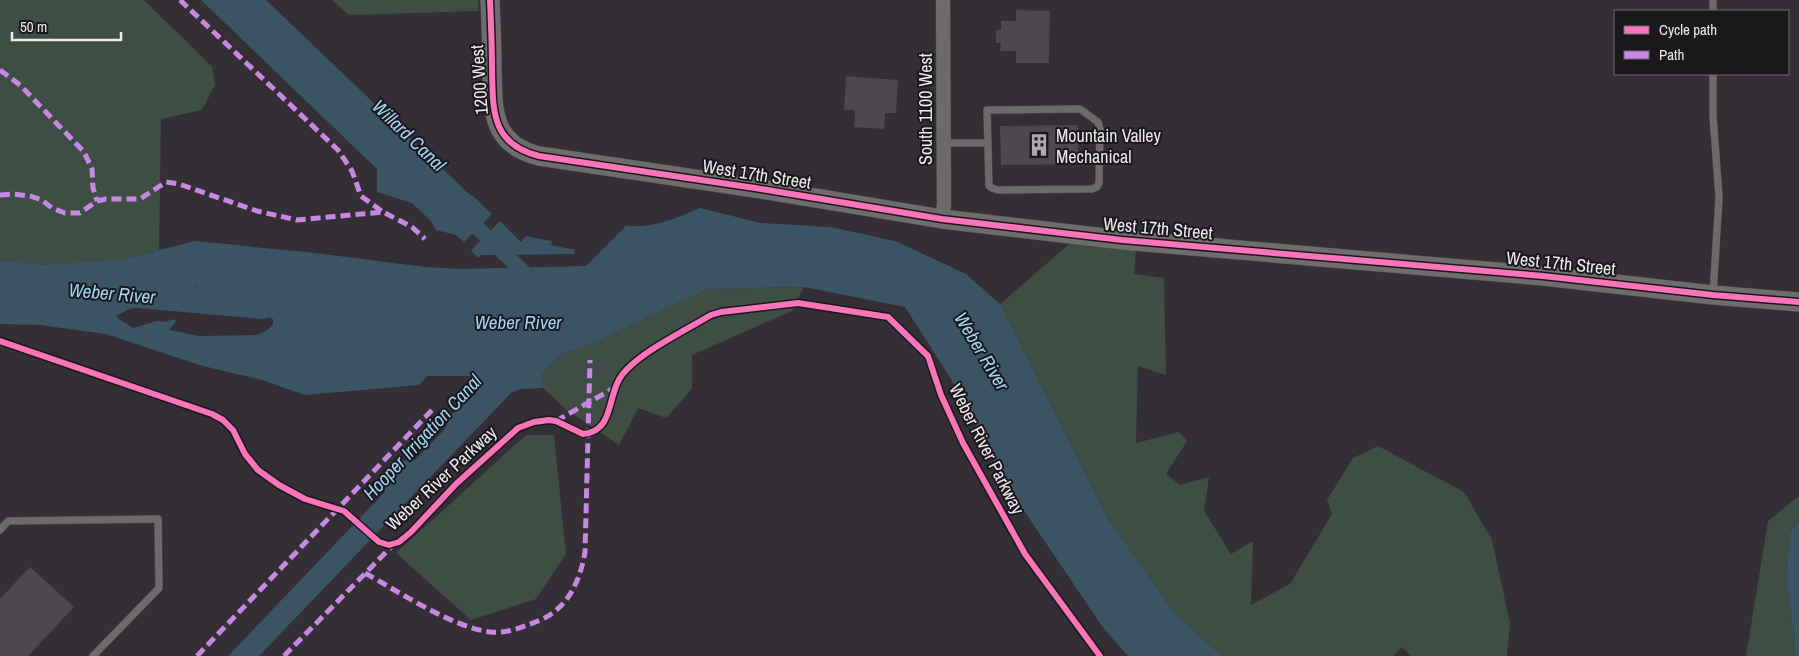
<svg xmlns="http://www.w3.org/2000/svg" width="1799" height="656" viewBox="0 0 1799 656" font-family="'Archivo Narrow',sans-serif">
<rect width="100%" height="100%" fill="#332f34"/>
<g fill="#3e4e45">
<path d="M 0,0 L 144,0 L 212,67 L 215,85 L 202,110 L 161,119 L 159,250 C 147,253 134,257 121,260 C 82,268 39,266 0,261 Z"/>
<polygon points="332,0 478,0 479,11 349,15"/>
<polygon points="1073,241 1136,249 1134,274 1164,278 1166,375 1138,366 1136,443 1179,432 1187,441 1166,474 1180,485 1209,477 1204,511 1231,554 1253,541 1251,605 1290,584 1332,514 1327,500 1353,458 1378,446 1464,492 1492,540 1510,623 1507,656 1411,656 1402,647 1393,656 1222,656 1175,614 1107,517 1000,304"/>
<polygon points="804,287 792,311 692,355 692,389 666,418 638,408 619,445 568,411 543,388 542,374 560,355 594,343 707,289"/>
<polygon points="526,435 554,435 566,554 536,599 471,620 396,553"/>
<polygon points="1799,496 1799,522 1789,534 1787,580 1796,656 1746,656 1768,521"/>
</g>
<g fill="#3b5464" fill-rule="evenodd">
<polygon points="201,0 266,0 470,195 473,196 492,214 464,242 456,235 436,230 431,221 412,203 377,192 377,169"/>
<path d="M 700,208 L 761,223 L 830,227 L 895,241 L 966,274 L 1000,304 L 1107,517 L 1175,614 L 1222,656 L 1128,656 L 1104,629 L 1006,484 L 951,379 L 905,307 L 804,287 L 707,289 L 594,343 L 560,355 L 542,374 L 543,388 L 521,389 L 511,393 L 259,656 L 228,656 L 384,493 L 390,462 L 415,460 L 444,430 L 452,414 L 476,394 L 478,388 L 478,376 L 427,376 L 419,385 L 305,395 L 262,380 L 203,366 L 106,334 L 40,325 L 0,324 L 0,261 L 46,265 L 120,260 L 195,241 L 315,253 L 425,267 L 462,269 L 586,266 L 626,226 C 656,228 673,219 700,208 ZM 196,286 L 218,295 L 233,308 L 254,316 L 266,316 L 273,319 L 273,325 L 266,331 L 256,335 L 199,336 L 169,330 L 176,321 L 173,319 L 166,322 L 157,321 L 133,328 C 128,323 120,322 116,316 L 129,309 L 145,306 L 166,296 L 183,296 Z"/>
<polygon points="500,221 521,242 526,236 552,241 551,245 575,250 574,254 481,255 478,258 471,250"/>
<polygon points="1799,522 1799,656 1796,656 1787,580 1789,534"/>
</g>
<g fill="none" stroke-linecap="round" stroke-linejoin="round">
<polyline stroke="#3b5464" stroke-width="15" points="464,215 532,280"/>
<polyline stroke="#3b5464" stroke-width="26" points="128,294 263,306"/>
</g>
<g fill="#4d474e">
<polygon points="1016,10 1050,11 1049,63 1016,63 1016,51 1000,51 1001,43 996,43 996,30 1001,30 1001,21 1016,21"/>
<polygon points="846,76 898,80 896,113 885,113 884,129 854,127 855,110 844,110"/>
<polygon points="1078,125 1078,164 1001,165 1000,126"/>
<polygon points="30,567 74,607 28,656 0,656 0,599"/>
</g>
<g fill="none" stroke-linecap="round" stroke-linejoin="round">
<defs>
<g id="lane">
<polyline points="1713,11 1713,0"/>
<polyline points="1713,74 1713,116 1719,197 1713,295"/>
<polygon points="1080,109 1098,122 1100,129 1099,183 1097,187 1092,189 998,190 992,188 989,186 987,110"/>
<polyline points="944,143 988,143"/>
<polyline points="0,530 8,521 158,519 159,588 93,656"/>
</g>
<polyline id="street" points="942,219 944,205 943,0"/>
<path id="secondary" d="M 490,0 C 491,23 492,46 492,69 C 493,111 491,144 539,156 L 755,188 L 942,219 L 1122,240 L 1543,276 L 1713,295 L 1799,302"/>
</defs>
<use href="#lane" stroke="#504e51" stroke-width="8"/>
<use href="#street" stroke="#504e51" stroke-width="15"/>
<use href="#secondary" stroke="#504e51" stroke-width="20"/>
<use href="#lane" stroke="#6c6a6b" stroke-width="7"/>
<use href="#street" stroke="#6c6a6b" stroke-width="14"/>
<use href="#secondary" stroke="#6f6c6e" stroke-width="19"/>
<g stroke="#c787e3" stroke-width="5" stroke-dasharray="10 5" stroke-linecap="butt">
<polyline points="180,0 338,150 352,171 361,196 383,212"/>
<polyline points="0,70 20,85 84,152 92,169 93,188 97,201"/>
<polyline points="0,195 12,194 30,196 42,200 52,208 65,213 80,213 97,201 106,199 140,199 166,182 179,184 257,211 297,220 383,212 412,227 425,239"/>
<polyline points="556,421 614,388"/>
<path d="M 365,573 C 399,592 452,627 490,632 C 506,634 523,627 538,621 C 568,609 580,581 585,552 L 590,360"/>
<polyline points="197,656 434,408"/>
<polyline points="284,656 393,545"/>
</g>
<defs>
<g id="cycleway">
<path d="M 490,0 C 491,23 492,46 492,69 C 493,111 491,144 539,156 L 755,188 L 942,219 L 1122,240 L 1543,276 L 1713,295 L 1799,302"/>
<path d="M 0,341 L 212,414 L 223,420 L 233,430 L 245,454 L 258,470 L 279,485 L 305,499 L 344,511 L 379,542 L 389,545 L 399,542 L 411,532 L 456,484 L 518,428 L 534,422 L 549,420 L 556,421 L 583,434 C 614,431 607,398 620,378 C 634,355 686,330 711,315 L 721,312 L 798,303 L 888,317 L 928,356 L 941,395 L 963,443 L 1025,554 L 1100,656"/>
</g>
</defs>
<use href="#cycleway" stroke="#1a181b" stroke-width="9"/>
<use href="#cycleway" stroke="#fb73b8" stroke-width="6"/>
</g>
<defs>
<symbol id="building-bare" viewBox="-9 -9 18 18"><path d="M-4-6H4V6H1V3H-1V6H-4ZM-2.5-4.3h1.7v1.8h-1.7ZM.8-4.3h1.7v1.8H.8ZM-2.5-1h1.7V.8h-1.7ZM.8-1h1.7V.8H.8Z" fill="#aca8ad" stroke="#1a181b" stroke-width="2.5" paint-order="stroke"/></symbol>
</defs>
<g fill-rule="evenodd">
<use href="#building-bare" x="1023" y="129" width="32" height="32"/>
</g>
<g text-anchor="middle" dominant-baseline="central" stroke-width="4" stroke-linejoin="round" paint-order="stroke">
<g font-size="18" fill="#ede9ee" stroke="#1a181b">
<text transform="translate(479 80) rotate(-94)">1200 West</text>
<text transform="translate(925 109) rotate(-90)">South 1100 West</text>
<text transform="translate(757 174) rotate(9)">West 17th Street</text>
<text transform="translate(1158 228) rotate(5)">West 17th Street</text>
<text transform="translate(1561 263) rotate(6)">West 17th Street</text>
<text transform="translate(987 449) rotate(63)">Weber River Parkway</text>
<text transform="translate(441 478) rotate(-43)">Weber River Parkway</text>
</g>
<g font-size="18" fill="#ede9ee" stroke="#1a181b" text-anchor="start">
<text x="1056" y="135">Mountain Valley<tspan x="1056" dy="21">Mechanical</tspan></text>
</g>
<g font-size="19" font-style="italic" fill="#9ed4f6" stroke="#1a181b">
<text transform="translate(409 135) rotate(44)">Willard Canal</text>
<text transform="translate(112 293) rotate(5)">Weber River</text>
<text x="518" y="322">Weber River</text>
<text transform="translate(982 351) rotate(59)">Weber River</text>
<text transform="translate(422 437) rotate(-47)">Hooper Irrigation Canal</text>
</g>
</g>
<rect x="1614" y="10" width="175" height="65" fill="#1a181b" stroke="#6e6c6f"/>
<rect x="1624" y="26" width="25" height="8" fill="#fb73b8" stroke="#6e6c6f"/>
<text x="1659" y="35" font-size="15" fill="#ede9ee">Cycle path</text>
<rect x="1624" y="51" width="25" height="8" fill="#c787e3" stroke="#6e6c6f"/>
<text x="1659" y="60" font-size="15" fill="#ede9ee">Path</text>
<path d="M12 32v8h109v-8" fill="none" stroke="#ede9ee" stroke-width="2.5"/>
<text x="20" y="32" font-size="15" fill="#ede9ee" stroke="#1a181b" stroke-width="4" paint-order="stroke">50 m</text>
</svg>
